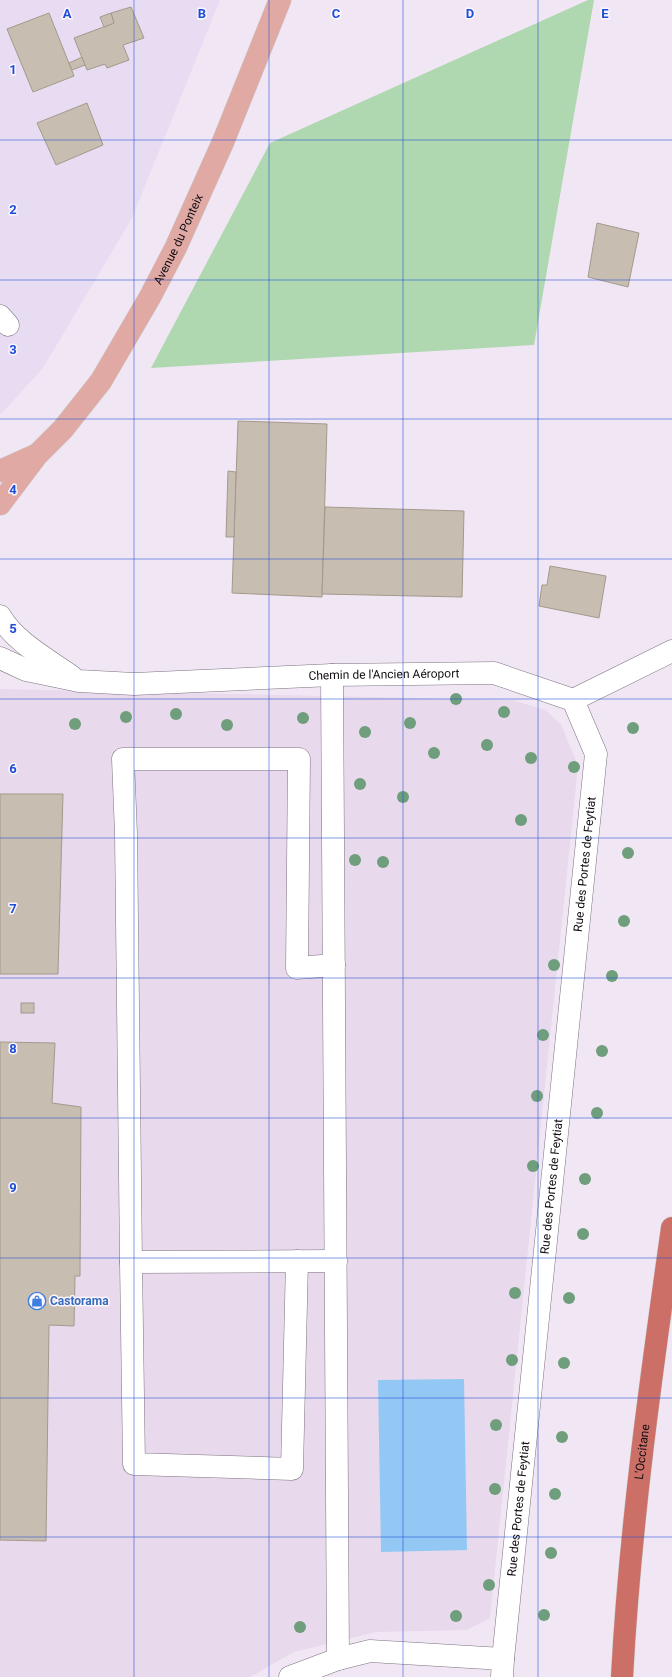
<svg xmlns="http://www.w3.org/2000/svg" width="672" height="1677" viewBox="0 0 672 1677" font-family="Roboto,sans-serif">
<rect width="100%" height="100%" fill="#f1e7f4"/>
<polygon fill="#e8d9ec" points="0,689 513,700 545,710 561,724 578,766 490,1618 467,1630 376,1632 294,1652 250,1677 0,1677"/>
<polygon fill="#e7dcf1" points="0,0 220,0 132,218 43,368 0,415"/>
<polygon fill="#afd7b0" points="588,0 594,0 534,345 151,368 270,143"/>
<polygon fill="#93c8f4" points="464,1379 467,1550 381,1552 378,1380"/>
<g fill="#c8bdb1" stroke="#a3998d">
<polygon points="131,7 144,38 123,45 129,60 107,68 105,64 87,70 74,38 114,23 111,13"/>
<polygon points="49,13 74,76 33,92 7,29"/>
<polygon points="111,13 114,23 104,27 100,17"/>
<polygon points="82,57 85,65 72,70 69,63"/>
<polygon points="87,103 103,145 56,165 37,123"/>
<polygon points="597,223 639,233 628,287 588,277"/>
<polygon points="238,421 327,424 322,597 232,593"/>
<polygon points="228,471 236,472 234,537 226,537"/>
<polygon points="325,507 464,511 462,597 322,594"/>
<polygon points="550,566 606,576 599,618 539,606 542,585 547,585"/>
<polygon points="0,794 63,794 58,974 0,974"/>
<rect x="21" y="1003" width="13" height="10"/>
<polygon points="0,1042 55,1043 52,1103 81,1107 80,1276 75,1276 74,1326 49,1325 46,1541 0,1540"/>
</g>
<g fill="none" stroke-linecap="round" stroke-linejoin="round">
<defs>
<g id="minor">
<polyline points="0,316 8,325"/>
<path d="M 0,616 C 15,642 47,659 71,676"/>
<path id="s1" d="M 0,658 L 26,670 L 79,681 L 134,684 L 332,675 L 494,673 L 573,700 L 672,651"/>
<polyline points="332,675 338,1659"/>
<polyline points="334,965 297,968 299,759 123,759 126,834 131,1262 336,1261"/>
<polyline points="131,1262 134,1464 292,1469 297,1261"/>
<polyline points="290,1677 338,1659 370,1651 503,1659"/>
<path id="s2" d="M 502,1677 L 503,1659 L 596,754 L 573,700"/>
</g>
<g id="major">
<polyline points="0,471 36,455"/>
<path id="s3" d="M 0,504 L 37,455 L 63,429 L 101,381 L 150,297 L 176,247 L 223,142 L 280,0"/>
</g>
<g id="highway">
<path id="s4" d="M 622,1677 C 630,1526 651,1377 672,1228"/>
</g>
</defs>
<use href="#minor" stroke="#7c737f" stroke-width="23"/>
<use href="#major" stroke="#cbcacb" stroke-width="23"/>
<use href="#highway" stroke="#cbcacb" stroke-width="23"/>
<use href="#minor" stroke="#fff" stroke-width="22"/>
<use href="#major" stroke="#e0a9a4" stroke-width="22"/>
<use href="#highway" stroke="#cc6f67" stroke-width="22"/>
</g>
<g fill="#6e9e7b">
<circle cx="456" cy="699" r="6"/>
<circle cx="504" cy="712" r="6"/>
<circle cx="176" cy="714" r="6"/>
<circle cx="126" cy="717" r="6"/>
<circle cx="303" cy="718" r="6"/>
<circle cx="410" cy="723" r="6"/>
<circle cx="75" cy="724" r="6"/>
<circle cx="227" cy="725" r="6"/>
<circle cx="633" cy="728" r="6"/>
<circle cx="365" cy="732" r="6"/>
<circle cx="487" cy="745" r="6"/>
<circle cx="434" cy="753" r="6"/>
<circle cx="531" cy="758" r="6"/>
<circle cx="574" cy="767" r="6"/>
<circle cx="360" cy="784" r="6"/>
<circle cx="403" cy="797" r="6"/>
<circle cx="521" cy="820" r="6"/>
<circle cx="628" cy="853" r="6"/>
<circle cx="355" cy="860" r="6"/>
<circle cx="383" cy="862" r="6"/>
<circle cx="624" cy="921" r="6"/>
<circle cx="554" cy="965" r="6"/>
<circle cx="612" cy="976" r="6"/>
<circle cx="543" cy="1035" r="6"/>
<circle cx="602" cy="1051" r="6"/>
<circle cx="537" cy="1096" r="6"/>
<circle cx="597" cy="1113" r="6"/>
<circle cx="533" cy="1166" r="6"/>
<circle cx="585" cy="1179" r="6"/>
<circle cx="583" cy="1234" r="6"/>
<circle cx="515" cy="1293" r="6"/>
<circle cx="569" cy="1298" r="6"/>
<circle cx="512" cy="1360" r="6"/>
<circle cx="564" cy="1363" r="6"/>
<circle cx="496" cy="1425" r="6"/>
<circle cx="562" cy="1437" r="6"/>
<circle cx="495" cy="1489" r="6"/>
<circle cx="555" cy="1494" r="6"/>
<circle cx="551" cy="1553" r="6"/>
<circle cx="489" cy="1585" r="6"/>
<circle cx="544" cy="1615" r="6"/>
<circle cx="456" cy="1616" r="6"/>
<circle cx="300" cy="1627" r="6"/>
</g>
<path fill="none" stroke="#1d4ed8" stroke-width="1" stroke-opacity="0.55" d="M 134,0 L 134,1677M 269,0 L 269,1677M 403,0 L 403,1677M 538,0 L 538,1677M 0,140 L 672,140M 0,280 L 672,280M 0,419 L 672,419M 0,559 L 672,559M 0,699 L 672,699M 0,838 L 672,838M 0,978 L 672,978M 0,1118 L 672,1118M 0,1258 L 672,1258M 0,1398 L 672,1398M 0,1537 L 672,1537"/>
<defs>
<symbol id="shop-ring" viewBox="-11 -11 22 22"><circle r="9.5" fill="#fcf6fe" stroke="#3f7fe0" stroke-width="1.5"/><path d="M-5-2.5h2.3a2.7 3.5 0 0 1 5.4 0H5L5.5 6h-11ZM-1.5-2.5h3a1.5 2.3 0 0 0-3 0Z" fill="#3f7fe0"/></symbol>
</defs>
<g fill-rule="evenodd">
<use href="#shop-ring" x="27" y="1291" width="20" height="20"/>
</g>
<g text-anchor="middle" dominant-baseline="central" stroke-width="3" stroke-linejoin="round" paint-order="stroke">
<g font-size="12" fill="#110d12" stroke="#fcf6fe">
<text stroke="none"><textPath href="#s3" startOffset="321">Avenue du Ponteix</textPath></text>
<text stroke="none"><textPath href="#s1" startOffset="388">Chemin de l'Ancien Aéroport</textPath></text>
<text stroke="none"><textPath href="#s2" startOffset="817">Rue des Portes de Feytiat</textPath></text>
<text stroke="none"><textPath href="#s2" startOffset="493">Rue des Portes de Feytiat</textPath></text>
<text stroke="none"><textPath href="#s4" startOffset="226">L'Occitane</textPath></text>
<text stroke="none"><textPath href="#s2" startOffset="169">Rue des Portes de Feytiat</textPath></text>
</g>
<g font-size="12" font-weight="bold" fill="#366cbe" stroke="#fcf6fe" text-anchor="start">
<text x="50" y="1301">Castorama</text>
</g>
</g>
<g font-size="13" text-anchor="middle" font-weight="bold" fill="#1d4ed8" stroke="#fcf6fe" stroke-width="3" stroke-linejoin="round" paint-order="stroke">
<text x="67" y="18">A</text>
<text x="202" y="18">B</text>
<text x="336" y="18">C</text>
<text x="470" y="18">D</text>
<text x="605" y="18">E</text>
<text x="13" y="74">1</text>
<text x="13" y="214">2</text>
<text x="13" y="354">3</text>
<text x="13" y="494">4</text>
<text x="13" y="633">5</text>
<text x="13" y="773">6</text>
<text x="13" y="913">7</text>
<text x="13" y="1053">8</text>
<text x="13" y="1192">9</text>
</g>
</svg>
